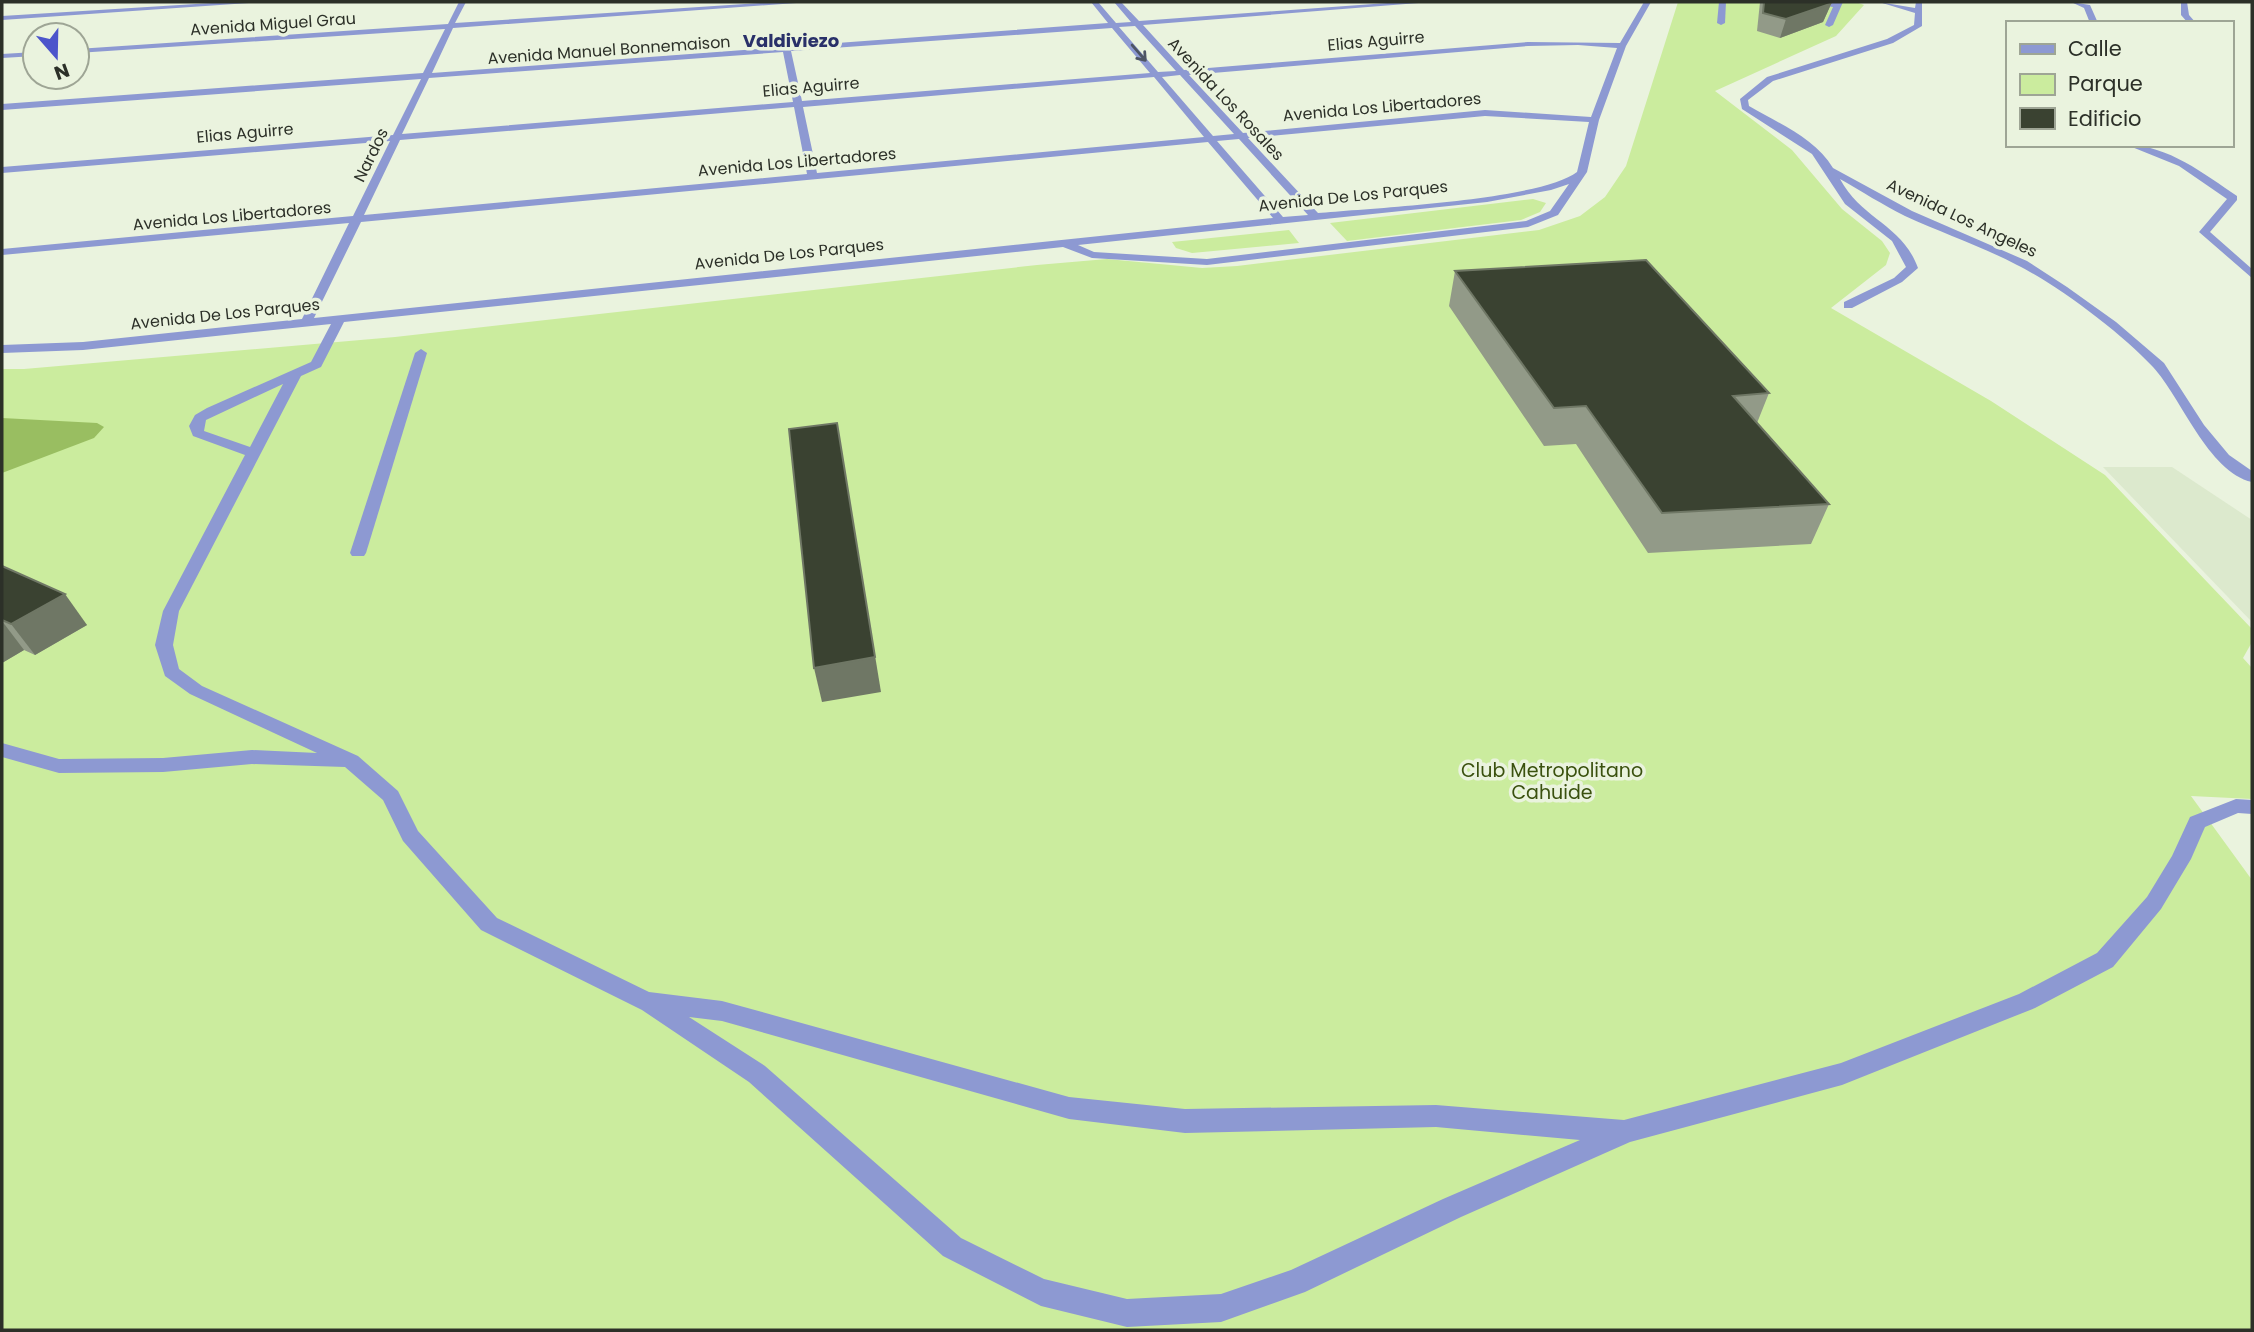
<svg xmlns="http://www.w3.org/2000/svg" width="2254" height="1332" viewBox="0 0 2254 1332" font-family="Poppins,sans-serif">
<rect width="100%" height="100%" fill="#eaf3de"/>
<polygon fill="#dce9cd" points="2103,467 2172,467 2252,520 2252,622"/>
<g fill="#cbec9e">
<polygon points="1678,2 1856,2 1864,5 1836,36 1715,91 1792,150 1842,209 1882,241 1890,253 1886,265 1831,308 1991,401 2105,475 2252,629 2252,642 2243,658 2252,668 2252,799 2191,796 2252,880 2252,1330 2,1330 2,369 24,369 395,337 1037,265 1107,259 1202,268 1237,266 1539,230 1580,216 1605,197 1626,166"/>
<polygon points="1533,199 1546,203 1540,212 1521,220 1347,241 1330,223"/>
<polygon points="1289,230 1299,243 1192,253 1176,248 1172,242"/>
</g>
<polygon fill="#99be61" points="2,418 97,423 104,427 94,438 2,473"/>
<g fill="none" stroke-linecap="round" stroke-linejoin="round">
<g fill="#8d99d2" fill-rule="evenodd">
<polygon points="228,2 263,2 2,20 2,16"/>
<path d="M 459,2 L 466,2 L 455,23 L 777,2 L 810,2 L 453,28 L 432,73 L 1108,23 L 1091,2 L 1098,2 L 1116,23 L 1131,22 L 1114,2 L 1121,2 L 1139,21 L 1401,2 L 1431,2 L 1143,25 L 1184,70 L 1528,42 L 1620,43 L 1644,2 L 1651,2 L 1626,46 L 1599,120 L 1587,172 L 1558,215 L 1528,227 L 1207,265 L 1092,258 L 1063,247 L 344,322 L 321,367 L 301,376 L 179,611 L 173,645 L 179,669 L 202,686 L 358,756 L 398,791 L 418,831 L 497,918 L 649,992 L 722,1001 L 1069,1097 L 1185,1109 L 1436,1105 L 1624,1120 L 1841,1063 L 2019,994 L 2097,953 L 2147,897 L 2172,856 L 2190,817 L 2236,799 L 2252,800 L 2252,814 L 2238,813 L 2205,827 L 2191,859 L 2161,909 L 2113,967 L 2035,1008 L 1842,1085 L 1630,1142 L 1461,1217 L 1305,1292 L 1221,1322 L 1127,1327 L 1041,1306 L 943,1256 L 749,1082 L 642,1010 L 481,930 L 403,841 L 383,800 L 345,767 L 252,764 L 163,772 L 59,773 L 2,757 L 2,743 L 59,759 L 163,758 L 252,750 L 317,753 L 190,694 L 165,676 L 155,645 L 163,611 L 245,455 L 193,436 L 189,426 L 195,415 L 207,408 L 311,362 L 331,324 L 83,350 L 2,353 L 2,345 L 83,342 L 302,319 L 349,223 L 2,255 L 2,249 L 353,216 L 390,141 L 2,173 L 2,167 L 393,135 L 421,79 L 2,110 L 2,104 L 423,73 L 445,29 L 77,53 L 77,49 L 448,24 ZM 1135,26 L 1176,71 L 1158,72 L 1119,27 ZM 1112,28 L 1150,73 L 802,101 L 791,51 ZM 1578,45 L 1617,48 L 1591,117 L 1485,110 L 1243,133 L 1189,75 L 1528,46 ZM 783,52 L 793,102 L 402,134 L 429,78 ZM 1180,75 L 1234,134 L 1213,136 L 1162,77 ZM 1154,77 L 1204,137 L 817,173 L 803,107 ZM 794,107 L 807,174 L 364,215 L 400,140 ZM 1485,116 L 1589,122 L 1577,172 C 1541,200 1372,208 1318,213 L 1248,138 ZM 1239,139 L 1308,215 L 1283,217 L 1217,141 ZM 1208,142 L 1273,218 L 314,318 L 361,222 ZM 1569,184 L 1550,211 L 1526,221 L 1207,259 L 1094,252 L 1078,245 L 1487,202 L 1551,190 ZM 283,384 L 250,447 L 204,431 L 206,420 ZM 689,1017 L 722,1021 L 1069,1119 L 1185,1133 L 1436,1127 L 1580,1140 L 1443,1199 L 1291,1270 L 1221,1294 L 1127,1299 L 1044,1279 L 961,1238 L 765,1066 Z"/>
<polygon points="1719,2 1726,2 1725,23 1721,25 1717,23"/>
<polygon points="1795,2 1843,2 1833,25 1829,27 1825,25 1833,7"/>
<path d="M 1879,2 L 1915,8 L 1916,2 L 1922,2 L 1922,26 L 1893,43 L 1773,81 L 1748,100 L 1749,106 C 1778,123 1815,138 1833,168 L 1912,211 L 2027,261 L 2067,287 L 2116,322 L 2164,363 L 2204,425 L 2229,455 L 2252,471 L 2252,482 C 2208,472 2181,397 2153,367 C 2121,333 2059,286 2017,265 C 1981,246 1942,233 1905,216 C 1883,205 1861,191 1840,179 C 1862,220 1902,224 1918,268 L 1902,282 L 1852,308 L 1844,308 L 1844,302 L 1894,278 L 1906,267 L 1892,241 L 1845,204 L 1812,154 L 1742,109 L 1740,99 L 1767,77 L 1887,39 L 1914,25 L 1915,13 Z"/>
<polygon points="2071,2 2090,5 2098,23 2090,23 2084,8"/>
<polygon points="2181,2 2187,2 2189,15 2196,23 2188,23 2181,15"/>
<polygon points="35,52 35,56 2,58 2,54"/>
<path d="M 2127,145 C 2168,145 2204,174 2237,196 L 2237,200 L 2210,232 L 2252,269 L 2252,278 L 2199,232 L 2227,199 L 2179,166 Z"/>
<polygon points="421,349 427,353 366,553 364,556 352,556 350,553 415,353"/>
</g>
</g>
<g fill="#929a88">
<polygon points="1760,2 1832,2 1823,22 1780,38 1757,31"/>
<polygon points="1455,271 1769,393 1757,423 1829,504 1811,544 1648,553 1576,444 1544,446 1449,306"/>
<polygon points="2,566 87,625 35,655 24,650 2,663"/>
</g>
<g fill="#6f7765">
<polygon points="1832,2 1823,22 1780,38 1786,19"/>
<polygon points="842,455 881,692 822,702 814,668"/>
<polygon points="65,594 87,625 35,655 11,624"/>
<polygon points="2,621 24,650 2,663"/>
</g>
<g fill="#3a4231" stroke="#6f7765" stroke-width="2">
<polygon points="1764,2 1831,2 1830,4 1786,19 1763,13"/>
<polygon points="1646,260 1769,393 1733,396 1829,504 1662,513 1586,406 1554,408 1455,271"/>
<polygon points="837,423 875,657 814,668 789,429"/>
<polygon points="2,566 65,594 11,624 2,620"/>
</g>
<defs><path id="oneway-shaft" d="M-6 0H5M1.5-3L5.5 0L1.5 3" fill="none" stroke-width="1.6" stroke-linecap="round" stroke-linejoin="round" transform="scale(1.75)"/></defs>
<use stroke="#4e5564" href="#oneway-shaft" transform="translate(1139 53) rotate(49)"/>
<g text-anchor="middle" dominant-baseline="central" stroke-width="7" stroke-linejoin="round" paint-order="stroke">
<g font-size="16" fill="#2c3028" stroke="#eaf3de">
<text transform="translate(273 24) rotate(-4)">Avenida Miguel Grau</text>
<text transform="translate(1376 41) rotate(-5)">Elias Aguirre</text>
<text transform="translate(609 50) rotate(-4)">Avenida Manuel Bonnemaison</text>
<text transform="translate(811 87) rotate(-5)">Elias Aguirre</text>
<text transform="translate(1226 99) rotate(47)">Avenida Los Rosales</text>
<text transform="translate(1382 107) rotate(-5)">Avenida Los Libertadores</text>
<text transform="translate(245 133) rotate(-5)">Elias Aguirre</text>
<text transform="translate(371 155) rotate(-64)">Nardos</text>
<text transform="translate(797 162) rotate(-5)">Avenida Los Libertadores</text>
<text transform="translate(1353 196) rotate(-6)">Avenida De Los Parques</text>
<text transform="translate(232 216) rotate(-5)">Avenida Los Libertadores</text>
<text transform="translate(1962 218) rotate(25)">Avenida Los Angeles</text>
<text transform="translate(789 254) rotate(-6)">Avenida De Los Parques</text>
<text transform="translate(225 314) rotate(-6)">Avenida De Los Parques</text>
</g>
<g font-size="18" font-weight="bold" fill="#293069" stroke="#eaf3de">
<text x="791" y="40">Valdiviezo</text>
</g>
<g font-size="19" fill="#3a510e" stroke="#eaf3de">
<text x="1552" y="770">Club Metropolitano<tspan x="1552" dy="22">Cahuide</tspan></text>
</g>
</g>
<rect width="2254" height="1332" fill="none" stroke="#2c3028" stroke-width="7"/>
<rect x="2006" y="21" width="228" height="126" fill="#eaf3de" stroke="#9ea595" stroke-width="2"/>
<rect x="2020" y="44" width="35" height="10" fill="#8d99d2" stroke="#9ea595" stroke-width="2"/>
<text x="2068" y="56" font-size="21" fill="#2c3028">Calle</text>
<rect x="2020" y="74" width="35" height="21" fill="#cbec9e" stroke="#9ea595" stroke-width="2"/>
<text x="2068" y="91" font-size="21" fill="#2c3028">Parque</text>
<rect x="2020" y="108" width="35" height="21" fill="#3a4231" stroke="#9ea595" stroke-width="2"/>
<text x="2068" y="126" font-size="21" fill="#2c3028">Edificio</text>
<g transform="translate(56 56) rotate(160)"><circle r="33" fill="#eaf3de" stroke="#9ea595" stroke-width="2"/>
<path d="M0-5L12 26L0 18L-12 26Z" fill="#4c55cb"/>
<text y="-10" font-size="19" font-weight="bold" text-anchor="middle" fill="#2c3028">N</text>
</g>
</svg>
